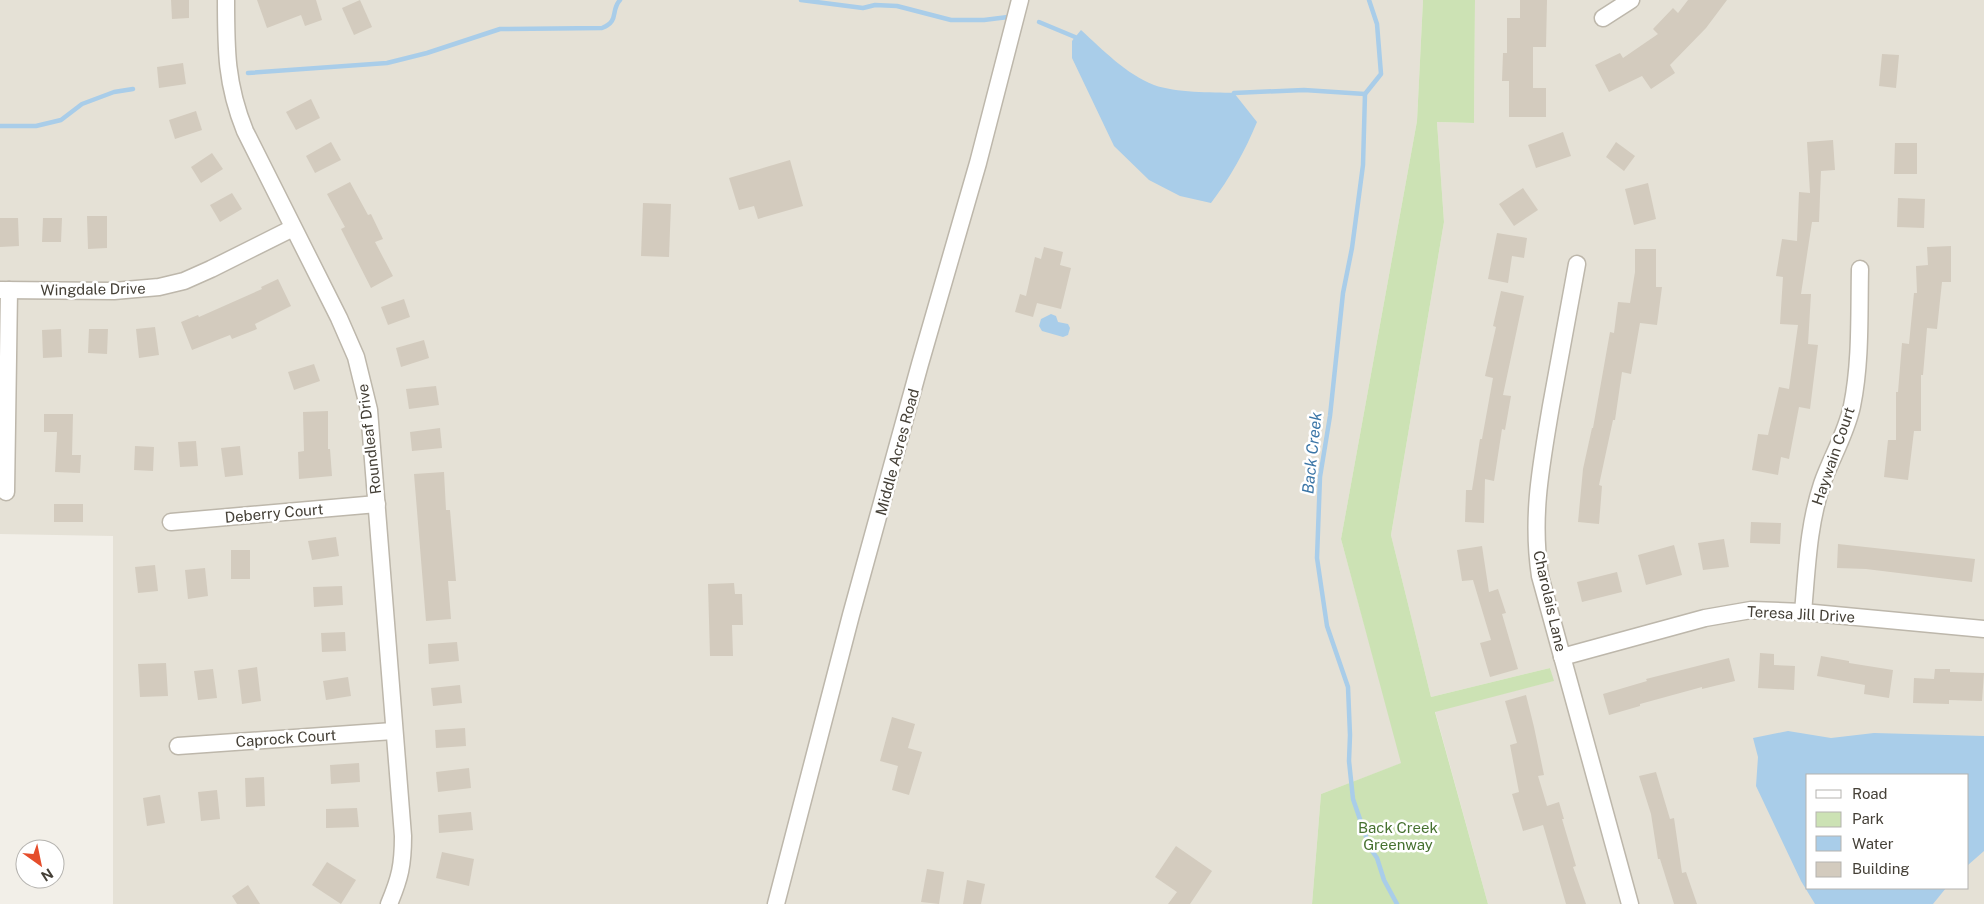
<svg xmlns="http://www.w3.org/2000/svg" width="1984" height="904" viewBox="0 0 1984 904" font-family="'Public Sans',sans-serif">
<rect width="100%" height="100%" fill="#f2efe8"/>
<g fill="#e5e1d6" fill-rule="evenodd">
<polygon points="0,0 1423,0 1417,121 1341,539 1402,763 1321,794 1312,904 113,904 113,536 0,534"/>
<path d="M 1475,0 L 1984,0 L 1984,904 L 1488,904 L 1435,711 L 1553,681 L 1550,668 L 1431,697 L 1391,535 L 1444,222 L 1437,122 L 1474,123 ZM 1808,775 L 1968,775 L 1968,888 L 1808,888 Z"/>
</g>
<polygon fill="#cce2b4" points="1423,0 1475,0 1474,123 1437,122 1444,222 1391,535 1431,697 1550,668 1554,681 1435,712 1488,904 1312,904 1321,794 1401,763 1341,539 1417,121"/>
<g fill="#a9cde9">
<path d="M 1081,30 C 1103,50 1126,74 1154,85 C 1176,93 1211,92 1234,93 L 1257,122 C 1245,151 1230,178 1211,203 L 1180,196 L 1149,180 L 1114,146 L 1072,58 L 1072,41 Z"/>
<polygon points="1051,314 1056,316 1058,322 1068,324 1070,328 1068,335 1063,337 1042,331 1039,326 1041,319"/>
<polygon points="1788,731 1831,738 1874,733 1984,736 1984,851 1968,865 1968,775 1808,775 1808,888 1946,888 1933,904 1815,904 1801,881 1756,786 1758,757 1753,738"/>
</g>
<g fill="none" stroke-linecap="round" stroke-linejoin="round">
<g stroke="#a9cde9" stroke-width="4.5">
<polyline points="801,0 863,8 875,5 897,6 951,20 984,20 1008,17"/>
<polyline points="1369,0 1377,24 1381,74 1365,94 1363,165 1352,248 1343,293 1330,416 1320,477 1317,558 1327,626 1348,687 1350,735 1349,761 1353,799 1370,848 1377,858 1384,880 1397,904"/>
<polyline points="1039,22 1075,37 1078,42"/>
<path d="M 248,73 L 387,63 L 427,53 L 500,29 L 602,28 C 620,21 610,11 620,0"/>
<polyline points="1232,97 1234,93 1304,90 1365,94"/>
<polyline points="0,126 36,126 61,120 82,104 114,92 133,89"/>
</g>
</g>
<g fill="#d3cbbe">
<polygon points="171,0 189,0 189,18 172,19"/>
<polygon points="257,0 316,0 322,20 305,26 301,15 267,28"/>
<polygon points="360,0 372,27 354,35 342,8"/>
<polygon points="1520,0 1547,0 1546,47 1533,47 1533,88 1546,88 1546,117 1509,117 1509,81 1502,81 1503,53 1507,53 1507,18 1520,18"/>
<polygon points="1688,0 1727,0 1706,28 1670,65 1675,73 1651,89 1642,76 1609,92 1595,65 1620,53 1623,58 1658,34 1653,29 1673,8 1678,13"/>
<polygon points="1882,54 1899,55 1896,88 1879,86"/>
<polygon points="183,63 186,84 159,88 157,67"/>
<polygon points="311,99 320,118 296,130 286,112"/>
<polygon points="196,111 202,130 175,139 169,120"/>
<polygon points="1563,132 1571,156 1536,168 1528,145"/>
<polygon points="1833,140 1835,170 1821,171 1819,222 1812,222 1801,294 1811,294 1808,344 1818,345 1810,409 1799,407 1789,459 1781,457 1778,475 1752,470 1758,434 1768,435 1779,387 1789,389 1798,325 1780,324 1783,277 1776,276 1782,239 1797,241 1799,192 1810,193 1807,142"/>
<polygon points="331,142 341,160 315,173 306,156"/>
<polygon points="1616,142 1635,156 1624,171 1606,157"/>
<polygon points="1895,143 1917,143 1917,174 1894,174"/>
<polygon points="212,153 223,169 201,183 191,167"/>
<polygon points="790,160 803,206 758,219 754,206 739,210 729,178"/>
<polygon points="350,182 368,215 371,214 383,239 375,242 393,276 371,288 341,229 345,227 327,194"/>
<polygon points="1648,183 1656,219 1634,225 1625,189"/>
<polygon points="1523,188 1538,210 1514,226 1499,204"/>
<polygon points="232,193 242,209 220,222 210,205"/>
<polygon points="1898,198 1925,199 1924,228 1897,227"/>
<polygon points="643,203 671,204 669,257 641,256"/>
<polygon points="87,216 107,216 107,248 88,249"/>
<polygon points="0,218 18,218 19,246 0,247"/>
<polygon points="43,218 62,218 61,242 42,242"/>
<polygon points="1497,233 1527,238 1524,258 1512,256 1508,283 1488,279"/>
<polygon points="1951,246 1951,282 1942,282 1937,329 1927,328 1923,375 1921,375 1921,431 1914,431 1908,480 1884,477 1888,440 1896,440 1896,392 1898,392 1902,343 1909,344 1914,293 1917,293 1916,266 1928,265 1927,247"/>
<polygon points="1044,247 1063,252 1060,265 1071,268 1061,309 1037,303 1033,317 1015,312 1020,294 1026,296 1035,257 1041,259"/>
<polygon points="1635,249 1656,249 1656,287 1662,287 1657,325 1640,323 1631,374 1622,372 1615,420 1613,420 1599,485 1602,486 1599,524 1578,522 1583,469 1592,428 1593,428 1610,332 1614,333 1618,302 1630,303 1635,272"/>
<polygon points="278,279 291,306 255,324 257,329 232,339 230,335 192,350 181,322 198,315 199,317 262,289 261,287"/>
<polygon points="1501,291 1524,296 1503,395 1511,396 1505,430 1502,429 1494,481 1485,479 1484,523 1465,522 1466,490 1472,490 1480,439 1482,439 1493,378 1485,376 1496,327 1493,326"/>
<polygon points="404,299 410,317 388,325 381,307"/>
<polygon points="155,327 159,355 139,358 136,329"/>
<polygon points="61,329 62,357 43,358 42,330"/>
<polygon points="89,329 108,329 107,354 88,353"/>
<polygon points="424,340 429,358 401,367 396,348"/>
<polygon points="314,364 320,381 294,390 288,372"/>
<polygon points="436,386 439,405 409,409 406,389"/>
<polygon points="328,411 328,449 330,449 332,476 299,479 298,452 304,451 303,412"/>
<polygon points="44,414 73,414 72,455 81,455 80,473 55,472 57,432 44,432"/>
<polygon points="440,428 442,448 412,451 410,432"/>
<polygon points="196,441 198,466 180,467 178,442"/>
<polygon points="135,446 154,447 153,471 134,470"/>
<polygon points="240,446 243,475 225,477 221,448"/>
<polygon points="444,472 446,510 450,510 456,581 448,581 451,619 426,621 414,474"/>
<rect x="54" y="504" width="29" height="18"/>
<polygon points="1751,522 1781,523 1780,544 1750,543"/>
<polygon points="336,537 339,556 312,560 308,541"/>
<polygon points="1724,539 1729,567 1703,570 1698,543"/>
<polygon points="1838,544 1975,559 1972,582 1866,569 1837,568"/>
<polygon points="1674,545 1682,575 1646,585 1638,555"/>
<polygon points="1482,546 1489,592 1498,589 1506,613 1502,614 1518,669 1490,677 1480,643 1491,640 1473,580 1462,581 1457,550"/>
<rect x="231" y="550" width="19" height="29"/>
<polygon points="155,565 158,591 138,593 135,567"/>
<polygon points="205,568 208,596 188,599 185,570"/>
<polygon points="1617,572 1622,592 1582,602 1577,582"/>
<polygon points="734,583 735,594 742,594 743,625 732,625 733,656 710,656 708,584"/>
<polygon points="342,586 343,605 314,607 313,587"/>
<polygon points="345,632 346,651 322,652 321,633"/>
<polygon points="457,642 459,661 429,664 428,644"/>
<polygon points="1760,653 1774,654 1774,665 1795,666 1794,690 1758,688"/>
<polygon points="1821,656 1849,661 1849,663 1893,670 1889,698 1864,694 1865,685 1817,676"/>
<polygon points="1729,658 1735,681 1702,689 1702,687 1640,704 1640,706 1609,715 1603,694 1647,681 1646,679"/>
<polygon points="166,663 168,696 140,697 138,664"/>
<polygon points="257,667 261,701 242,704 238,670"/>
<polygon points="213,669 217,698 198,700 194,671"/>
<polygon points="1935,669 1950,669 1950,672 1984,673 1982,701 1949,700 1949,704 1913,703 1914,678 1934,679"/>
<polygon points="348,677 351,696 326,700 323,681"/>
<polygon points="460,685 462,703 433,706 431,688"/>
<polygon points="1526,695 1534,727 1544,775 1538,776 1547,806 1559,802 1564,819 1562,819 1576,866 1573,867 1586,904 1566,904 1543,825 1523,831 1512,794 1519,792 1510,745 1517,743 1505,701"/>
<polygon points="892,717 915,724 908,748 922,752 909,795 892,790 898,766 880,761"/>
<polygon points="465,728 466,746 436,748 435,730"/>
<polygon points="359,763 360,782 331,784 330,765"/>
<polygon points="469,768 471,788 438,792 436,772"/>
<polygon points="1656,772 1670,819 1674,818 1682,873 1686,872 1697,904 1674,904 1660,859 1658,859 1651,814 1639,776"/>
<polygon points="264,777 265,806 246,807 245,778"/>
<polygon points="217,790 220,819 201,821 198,792"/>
<polygon points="160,795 165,823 147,826 143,798"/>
<polygon points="357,808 359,827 326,828 326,809"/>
<polygon points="471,812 473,830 439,833 438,815"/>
<polygon points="1176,846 1212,871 1190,904 1168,904 1177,892 1155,877"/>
<polygon points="442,852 474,859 469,886 436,878"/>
<polygon points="327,862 356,880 341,904 312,885"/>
<polygon points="927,869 944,872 939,904 921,902"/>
<polygon points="967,880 985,884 981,904 963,904"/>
<polygon points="248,885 260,904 237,904 232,896"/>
</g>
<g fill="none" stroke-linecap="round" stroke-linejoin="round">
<defs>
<g id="minor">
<path d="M 226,0 C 226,50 226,84 245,131 L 339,318 L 356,357 L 369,410 L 403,836 C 403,865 400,878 389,904"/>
<polyline points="1603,18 1631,0"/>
<path d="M 1577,264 C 1568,311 1560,359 1551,406 C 1541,466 1531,516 1540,576 L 1630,904"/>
<polyline points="0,290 114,291 159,287 184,281 211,269 293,228"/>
<polyline points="6,492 9,290"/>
<polyline points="171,522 377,504"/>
<path d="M 1803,612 C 1807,569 1808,526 1822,484 C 1831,458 1846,434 1852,406 C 1861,362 1859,315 1860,269"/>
<polyline points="1562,657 1705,618 1751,610 1803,612 1984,629"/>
<polyline points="178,746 393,731"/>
<polyline points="776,904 851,615 920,364 978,163 1020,0"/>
</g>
</defs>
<use href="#minor" stroke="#bdb7ab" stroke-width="19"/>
<use href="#minor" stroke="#fff" stroke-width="16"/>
</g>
<g text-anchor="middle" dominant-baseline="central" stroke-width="5" stroke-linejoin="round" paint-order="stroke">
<g font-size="15" fill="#454037" stroke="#fff">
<text transform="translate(93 289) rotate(-1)">Wingdale Drive</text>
<text transform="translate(369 439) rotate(-97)">Roundleaf Drive</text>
<text transform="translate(897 452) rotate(-75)">Middle Acres Road</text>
<text transform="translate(1833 456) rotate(-71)">Haywain Court</text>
<text transform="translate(274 513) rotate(-5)">Deberry Court</text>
<text transform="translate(1550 601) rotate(77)">Charolais Lane</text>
<text transform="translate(1801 614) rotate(3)">Teresa Jill Drive</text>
<text transform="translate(286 738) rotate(-4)">Caprock Court</text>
</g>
<g font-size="15" fill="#467130" stroke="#fff">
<text x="1398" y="827">Back Creek<tspan x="1398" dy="17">Greenway</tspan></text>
</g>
<g font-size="16" font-style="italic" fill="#3a75a6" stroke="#fff">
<text transform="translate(1312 453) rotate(-84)">Back Creek</text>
</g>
</g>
<rect x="1806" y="774" width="162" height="115" fill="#ffffff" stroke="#b5b3af"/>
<rect x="1816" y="790" width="25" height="8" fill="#ffffff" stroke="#b5b3af"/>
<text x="1852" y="799" font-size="15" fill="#454037">Road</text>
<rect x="1816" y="812" width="25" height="15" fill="#cce2b4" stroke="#b5b3af"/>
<text x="1852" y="824" font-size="15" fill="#454037">Park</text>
<rect x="1816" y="836" width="25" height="15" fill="#a9cde9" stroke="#b5b3af"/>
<text x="1852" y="849" font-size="15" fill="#454037">Water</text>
<rect x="1816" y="862" width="25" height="15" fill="#d3cbbe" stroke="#b5b3af"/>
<text x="1852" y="874" font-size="15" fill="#454037">Building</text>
<g transform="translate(40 864) rotate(147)"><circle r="24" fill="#ffffff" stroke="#b5b3af"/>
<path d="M0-4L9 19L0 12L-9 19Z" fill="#e54d2b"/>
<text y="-8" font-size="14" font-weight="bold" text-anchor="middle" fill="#454037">N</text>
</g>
</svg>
